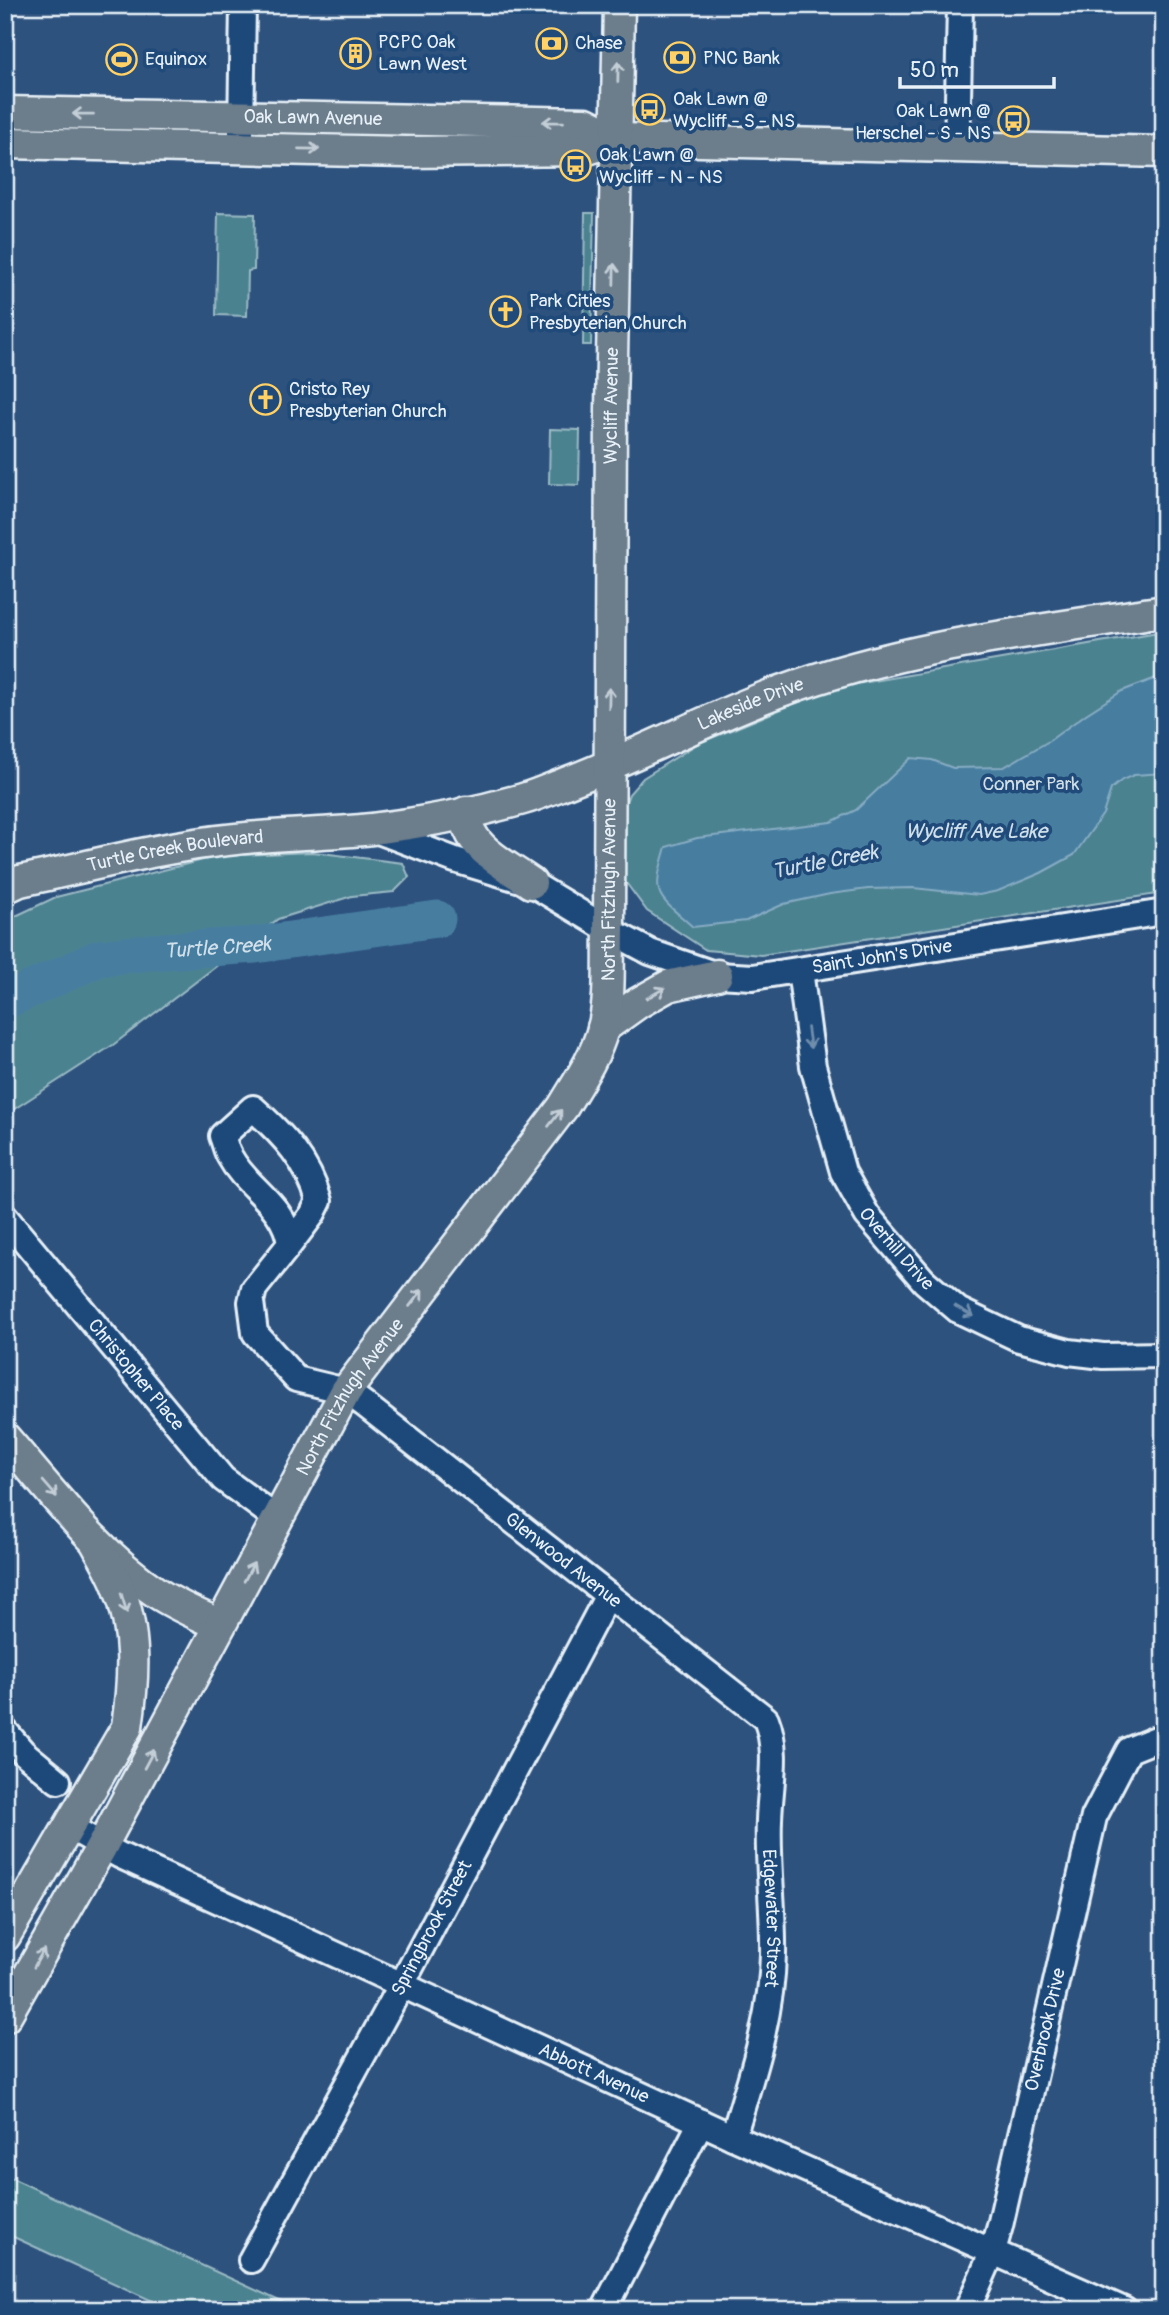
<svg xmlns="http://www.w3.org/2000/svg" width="1169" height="2315" viewBox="0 0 1169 2315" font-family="Pangolin,sans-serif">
<rect width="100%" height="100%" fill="#2e527e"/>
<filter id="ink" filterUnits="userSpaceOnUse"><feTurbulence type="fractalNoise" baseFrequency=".0143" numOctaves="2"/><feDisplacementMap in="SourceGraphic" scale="14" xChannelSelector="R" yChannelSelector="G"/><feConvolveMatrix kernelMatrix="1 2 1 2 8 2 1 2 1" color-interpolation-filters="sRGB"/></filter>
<g filter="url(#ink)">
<g fill="#4c8290" stroke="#9abac4" stroke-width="2">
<polygon points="218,213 255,214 254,270 248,271 247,316 216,315"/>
<polygon points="585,213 594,213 591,345 583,345"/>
<polygon points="550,429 580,430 579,485 549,484"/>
<polygon points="1164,631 1164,893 761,955 706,950 647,911 621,876 622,814 629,794 643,778 697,744 833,688"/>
<polygon points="313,852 403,863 409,877 394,892 352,896 278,919 113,1045 5,1115 5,921 56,897 219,856"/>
<polygon points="5,2175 299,2310 172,2310 5,2233"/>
</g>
<path fill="#467ea0" stroke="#87acc3" stroke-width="2" d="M 1164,675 L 1164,773 L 1134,775 L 1122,780 L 1111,789 L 1103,814 L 1074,855 L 1041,873 L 998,891 L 979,895 L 913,888 L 868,889 L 830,894 L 784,904 L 746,921 L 693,927 C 656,894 651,897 666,847 L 697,838 L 831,822 L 856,810 L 911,758 L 932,760 L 953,768 L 1004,767 L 1049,741 L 1086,714 L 1122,691 Z"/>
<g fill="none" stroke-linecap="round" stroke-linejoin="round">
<path stroke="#467ea0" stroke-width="37" id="s1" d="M 5,1001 L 99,958 L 150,952 L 255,945 L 437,919"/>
<defs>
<g id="minor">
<polyline points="241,133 243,5"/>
<polyline points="957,147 960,5"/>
<path id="s2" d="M 373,829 L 455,860 L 531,883 L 609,930 L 650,952 L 717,975 L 753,977 L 1164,912"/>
<path id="s3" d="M 800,970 L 813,1066 L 843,1172 L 867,1215 L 924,1281 L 958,1310 L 1019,1339 L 1069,1352 L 1103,1356 L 1164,1355"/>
<path id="s4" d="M 5,1217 L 223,1479 L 277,1519"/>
<path id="s5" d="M 290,1244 L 312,1215 L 319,1201 C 308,1161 283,1135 253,1108 L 222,1136 C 225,1143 226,1151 230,1157 C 247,1189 285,1204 290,1244 L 254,1289 L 251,1302 L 255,1333 L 296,1379 L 346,1391 L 364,1404 L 766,1719 C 779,1752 770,1785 769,1820 C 767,1864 774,1909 773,1954 C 772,2017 751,2077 733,2137"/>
<polyline points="5,1731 23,1752 58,1781"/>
<path id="s6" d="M 70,1827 L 119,1855 L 733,2137 L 1124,2310"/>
<path id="s7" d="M 251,2260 L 402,1984 L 608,1595"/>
<polyline points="604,2310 701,2122"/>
<path id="s8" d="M 967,2310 L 993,2251 L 1000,2226 L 1094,1817 L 1129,1750 L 1164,1736"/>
</g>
<g id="major">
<path id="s9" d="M 5,112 L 586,123 L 617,139"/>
<polyline points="5,143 406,152 585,150 617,139 1164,152"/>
<path d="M 466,812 C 465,847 506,865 531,883"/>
<path id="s10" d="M 5,888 L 20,881 C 92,866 163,846 236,839 C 281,834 327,834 372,829 C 423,823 474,813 523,799 C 540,794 557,786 573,780 C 643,753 710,717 781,691 C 903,646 1035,631 1164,611"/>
<polyline points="603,1028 638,1003 668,986 717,975"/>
<path d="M 5,1438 C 52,1492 97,1553 157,1593 C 177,1606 199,1615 220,1625"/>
<path d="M 5,1936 L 127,1727 C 134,1678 137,1632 118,1586 C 112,1570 103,1556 95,1541"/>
<path id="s11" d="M 5,2017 L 102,1846 L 346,1391 L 563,1107 C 578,1082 595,1058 603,1029 C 611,998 608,962 609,930 L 611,409 L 619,5"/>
</g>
</defs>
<use href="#minor" stroke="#e8f1f8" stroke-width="30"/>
<use href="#major" stroke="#e8f1f8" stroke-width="35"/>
<use href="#minor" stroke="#1f4a7a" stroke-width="24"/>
<use href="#major" stroke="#6c7d8b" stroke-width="30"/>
</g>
<defs><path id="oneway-shaft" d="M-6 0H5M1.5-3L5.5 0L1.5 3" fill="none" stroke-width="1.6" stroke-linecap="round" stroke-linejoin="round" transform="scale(1.75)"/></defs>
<g stroke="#c3ced7">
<use href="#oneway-shaft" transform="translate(618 72) rotate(-89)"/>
<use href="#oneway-shaft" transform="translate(83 114) rotate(-179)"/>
<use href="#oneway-shaft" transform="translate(553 122) rotate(-179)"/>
<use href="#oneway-shaft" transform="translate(309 149) rotate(1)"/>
<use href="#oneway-shaft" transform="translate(614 274) rotate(-89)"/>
<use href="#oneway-shaft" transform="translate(609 698) rotate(-89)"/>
<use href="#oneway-shaft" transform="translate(656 993) rotate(-30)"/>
<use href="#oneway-shaft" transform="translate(555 1118) rotate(-52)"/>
<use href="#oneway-shaft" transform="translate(416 1298) rotate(-52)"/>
<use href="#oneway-shaft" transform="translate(50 1489) rotate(49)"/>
<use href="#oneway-shaft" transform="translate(249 1572) rotate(-62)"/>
<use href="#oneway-shaft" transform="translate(124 1603) rotate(73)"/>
<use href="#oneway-shaft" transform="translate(149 1759) rotate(-62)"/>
<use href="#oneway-shaft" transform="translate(39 1958) rotate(-61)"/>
</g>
<g stroke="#6f8dac">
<use href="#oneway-shaft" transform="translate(809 1038) rotate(82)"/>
<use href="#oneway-shaft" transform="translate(964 1311) rotate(30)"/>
</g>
</g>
<defs>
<symbol id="bank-ring" viewBox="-11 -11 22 22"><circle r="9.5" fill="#1f4a7a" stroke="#ffd166" stroke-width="1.5"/><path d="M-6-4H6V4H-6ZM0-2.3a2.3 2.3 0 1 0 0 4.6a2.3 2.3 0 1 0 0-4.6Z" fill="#ffd166"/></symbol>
<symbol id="building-ring" viewBox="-11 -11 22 22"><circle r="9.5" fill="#1f4a7a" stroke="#ffd166" stroke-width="1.5"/><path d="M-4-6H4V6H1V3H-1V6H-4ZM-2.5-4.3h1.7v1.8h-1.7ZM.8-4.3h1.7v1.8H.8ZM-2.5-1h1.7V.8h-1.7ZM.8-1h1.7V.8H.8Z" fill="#ffd166"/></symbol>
<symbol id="stadium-ring" viewBox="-11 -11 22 22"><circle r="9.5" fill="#1f4a7a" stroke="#ffd166" stroke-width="1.5"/><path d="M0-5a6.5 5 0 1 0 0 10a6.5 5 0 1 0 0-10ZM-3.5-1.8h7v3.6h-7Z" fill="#ffd166"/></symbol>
<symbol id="bus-ring" viewBox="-11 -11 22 22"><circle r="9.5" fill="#1f4a7a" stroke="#ffd166" stroke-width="1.5"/><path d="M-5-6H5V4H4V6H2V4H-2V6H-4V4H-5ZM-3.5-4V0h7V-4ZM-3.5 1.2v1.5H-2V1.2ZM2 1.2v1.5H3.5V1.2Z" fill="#ffd166"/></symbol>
<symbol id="church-ring" viewBox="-11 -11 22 22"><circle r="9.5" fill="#1f4a7a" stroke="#ffd166" stroke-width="1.5"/><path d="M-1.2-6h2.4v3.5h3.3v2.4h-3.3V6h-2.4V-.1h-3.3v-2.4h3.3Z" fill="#ffd166"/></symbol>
</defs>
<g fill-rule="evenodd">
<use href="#bank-ring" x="534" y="26" width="35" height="35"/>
<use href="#building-ring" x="338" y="36" width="35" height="35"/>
<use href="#bank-ring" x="662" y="40" width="35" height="35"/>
<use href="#stadium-ring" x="104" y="42" width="35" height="35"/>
<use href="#bus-ring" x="632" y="92" width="35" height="35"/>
<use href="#bus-ring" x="996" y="104" width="35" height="35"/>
<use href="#bus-ring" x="558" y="148" width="35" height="35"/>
<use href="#church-ring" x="488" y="294" width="35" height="35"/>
<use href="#church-ring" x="248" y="382" width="35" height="35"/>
</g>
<g text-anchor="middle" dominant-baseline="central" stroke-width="7" stroke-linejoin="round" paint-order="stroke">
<g font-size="19" fill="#e8f1f8" stroke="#1f4a7a" text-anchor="start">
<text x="378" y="42">PCPC Oak<tspan x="378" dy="22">Lawn West</tspan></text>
<text x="575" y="43">Chase</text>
<text x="703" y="58">PNC Bank</text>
<text x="145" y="59">Equinox</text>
<text x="673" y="99">Oak Lawn @<tspan x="673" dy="22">Wycliff - S - NS</tspan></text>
<text x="991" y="111" text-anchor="end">Oak Lawn @<tspan x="991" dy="22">Herschel - S - NS</tspan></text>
<text x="599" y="155">Oak Lawn @<tspan x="599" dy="22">Wycliff - N - NS</tspan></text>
<text x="529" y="301">Park Cities<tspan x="529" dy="22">Presbyterian Church</tspan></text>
<text x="289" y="389">Cristo Rey<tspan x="289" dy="22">Presbyterian Church</tspan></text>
</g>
<g font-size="19" fill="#e8f1f8" stroke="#1f4a7a">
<text stroke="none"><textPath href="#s9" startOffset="308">Oak Lawn Avenue</textPath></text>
<text stroke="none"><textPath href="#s11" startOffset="1782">Wycliff Avenue</textPath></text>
<text stroke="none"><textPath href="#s10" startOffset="774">Lakeside Drive</textPath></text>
<text stroke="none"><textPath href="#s10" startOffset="175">Turtle Creek Boulevard</textPath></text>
<text stroke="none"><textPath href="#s11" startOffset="1298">North Fitzhugh Avenue</textPath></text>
<text stroke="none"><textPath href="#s2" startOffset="542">Saint John's Drive</textPath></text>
<text stroke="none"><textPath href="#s3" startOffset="301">Overhill Drive</textPath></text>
<text stroke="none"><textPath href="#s4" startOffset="205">Christopher Place</textPath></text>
<text stroke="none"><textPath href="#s11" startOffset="710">North Fitzhugh Avenue</textPath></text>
<text stroke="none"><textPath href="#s5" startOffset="830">Glenwood Avenue</textPath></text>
<text stroke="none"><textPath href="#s5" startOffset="1288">Edgewater Street</textPath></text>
<text stroke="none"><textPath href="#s7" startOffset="378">Springbrook Street</textPath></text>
<text stroke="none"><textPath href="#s8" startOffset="292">Overbrook Drive</textPath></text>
<text stroke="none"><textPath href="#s6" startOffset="579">Abbott Avenue</textPath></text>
</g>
<g font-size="19" fill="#d1e0e8" stroke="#1f4a7a">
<text x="1031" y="784">Conner Park</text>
</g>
<g font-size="21" font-style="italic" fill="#d0e0eb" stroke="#1f4a7a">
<text x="976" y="831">Wycliff Ave Lake</text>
<text transform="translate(825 862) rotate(-11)">Turtle Creek</text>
<text stroke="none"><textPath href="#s1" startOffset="222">Turtle Creek</textPath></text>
</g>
</g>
<rect width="1169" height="2315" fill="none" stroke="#1f4a7a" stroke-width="28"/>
<rect x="14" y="14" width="1141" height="2287" fill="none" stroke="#e8f1f8" stroke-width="2.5" filter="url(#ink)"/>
<path d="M900 77v10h154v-10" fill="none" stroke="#e8f1f8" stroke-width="3.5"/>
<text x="910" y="77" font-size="21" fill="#e8f1f8" stroke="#1f4a7a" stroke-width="5" paint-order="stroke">50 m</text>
</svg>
